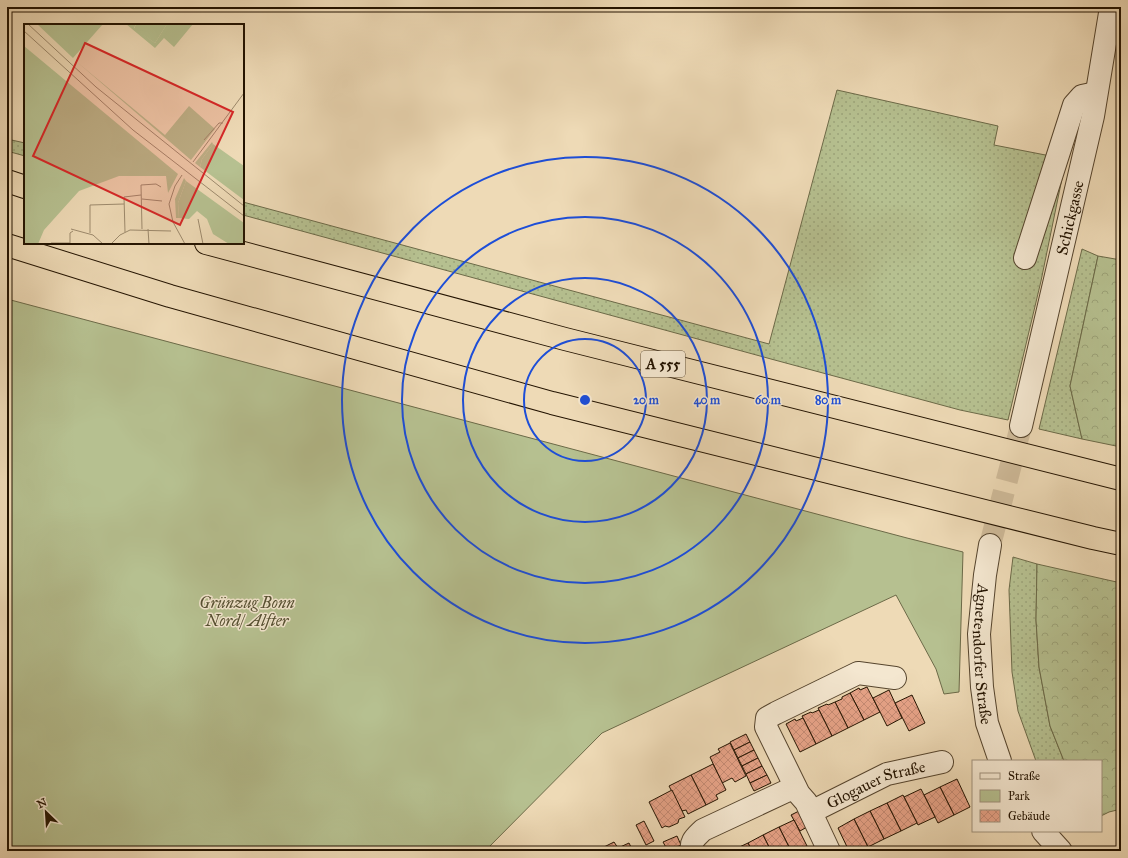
<svg xmlns="http://www.w3.org/2000/svg" width="1128" height="858" viewBox="0 0 1128 858" font-family="'IM FELL Great Primer',serif">
<defs>
<pattern id="grass-dots" width="8" height="8" patternUnits="userSpaceOnUse"><rect width="8" height="8" fill="#b6c090"/><path d="M2 2h.1M6 6h.1" fill="none" stroke="#9ca47a" stroke-width="1.8" stroke-linecap="round"/></pattern>
<pattern id="forest-crowns" width="20" height="18" patternUnits="userSpaceOnUse"><rect width="20" height="18" fill="#b6c090"/><path d="M2 6a3 3 0 1 1 6 0M12 15a3 3 0 1 1 6 0" fill="none" stroke="#9ca47a"/></pattern>
<pattern id="building-cross-hatch" width="8" height="8" patternUnits="userSpaceOnUse"><rect width="8" height="8" fill="#e7a388"/><path d="M0 0l8 8M0 8l8-8" fill="none" stroke="#c68b74"/></pattern>
</defs>
<rect width="100%" height="100%" fill="#eedab6"/>
<filter id="stains"><feTurbulence type="fractalNoise" baseFrequency=".005" numOctaves="4"/><feColorMatrix values="0 0 0 0 .2 0 0 0 0 .09 0 0 0 0 .02 0 0 0 .5 -.17"/></filter>
<radialGradient id="worn" r=".72"><stop offset=".6" stop-color="#630" stop-opacity="0"/><stop offset="1" stop-color="#630" stop-opacity=".3"/></radialGradient>
<g fill="url(#grass-dots)" stroke="#6c6a48">
<polygon points="837,90 998,126 994,145 1066,159 1041,281 1008,420 960,410 771,359 243,215 243,202 769,344"/>
<polygon points="7,139 25,143 25,156 7,151"/>
<polygon points="1082,249 1098,256 1070,386 1082,439 1039,429"/>
<polygon points="1013,557 1037,564 1036,620 1039,667 1050,726 1064,761 1036,761 1018,711 1012,672 1009,590"/>
</g>
<g fill="url(#forest-crowns)" stroke="#6c6a48">
<polygon points="1098,256 1121,260 1121,447 1082,439 1070,386"/>
<polygon points="1037,564 1121,583 1121,809 1109,812 1101,816 1101,761 1064,761 1050,726 1039,667 1036,620"/>
</g>
<polygon fill="#b6c090" stroke="#6c6a48" points="7,299 907,538 963,552 959,692 944,694 936,669 896,595 602,733 485,851 7,851"/>
<g fill="url(#building-cross-hatch)" stroke="#231300">
<polygon points="867,687 880,712 864,720 850,693 859,688 860,690"/>
<polygon points="889,690 902,718 887,726 873,698"/>
<polygon points="850,693 864,720 848,728 835,702 842,699 842,697"/>
<polygon points="912,695 925,723 909,731 895,703"/>
<polygon points="835,702 848,728 832,736 818,708 827,704 828,705"/>
<polygon points="819,710 832,736 816,744 802,716 811,712 812,713"/>
<polygon points="803,718 816,744 800,752 786,724 795,719 796,721"/>
<polygon points="746,734 750,742 734,750 730,742"/>
<polygon points="750,742 754,750 738,758 734,750"/>
<polygon points="730,743 746,776 735,782 732,778 722,783 710,757 720,752 718,749"/>
<polygon points="754,750 758,758 742,766 738,758"/>
<polygon points="758,758 762,766 746,774 742,766"/>
<polygon points="713,764 726,790 716,795 718,799 706,805 691,775"/>
<polygon points="762,766 767,775 750,783 746,774"/>
<polygon points="691,775 706,805 688,814 686,810 682,811 669,786"/>
<polygon points="767,775 771,783 754,791 750,783"/>
<polygon points="957,779 970,807 954,815 940,787"/>
<polygon points="940,787 954,815 938,823 924,795"/>
<polygon points="921,789 935,817 918,825 904,797"/>
<polygon points="672,790 685,817 679,819 678,823 669,827 665,826 662,828 649,802"/>
<polygon points="903,795 917,823 901,831 887,803"/>
<polygon points="887,803 901,831 884,839 870,811"/>
<polygon points="799,811 807,827 800,831 791,815"/>
<polygon points="870,811 884,839 868,847 854,819"/>
<polygon points="854,819 869,849 866,851 849,851 838,828"/>
<polygon points="794,820 808,848 802,851 791,851 779,827"/>
<polygon points="644,821 654,841 646,845 636,825"/>
<polygon points="779,827 791,851 771,851 763,835"/>
<polygon points="763,835 771,851 752,851 748,843"/>
<polygon points="677,836 681,845 668,851 663,842"/>
<polygon points="614,842 618,848 629,843 633,851 605,851 604,847"/>
<polygon points="748,843 752,851 733,851 733,850"/>
</g>
<g fill="none" stroke-linecap="round" stroke-linejoin="round">
<polyline stroke="#d0bc9b" stroke-width="22" stroke-dasharray="22 11" stroke-linecap="butt" points="990,545 1021,426"/>
<defs>
<g id="minor">
<polyline points="1025,258 1074,105 1082,96 1096,93"/>
<path id="s1" d="M 1021,426 L 1093,116 L 1111,7"/>
<path id="s2" d="M 990,545 L 985,575 L 979,634 L 982,687 L 987,723 L 1000,761"/>
<path id="s3" d="M 811,812 L 887,774 L 942,762"/>
<polyline points="1043,831 1061,851"/>
<path d="M 693,851 C 689,842 696,837 703,830 L 795,787"/>
<polyline points="829,851 806,802 799,794 766,727 767,718 776,713 858,673 895,678"/>
</g>
<g id="highway">
<polyline points="7,181 25,187"/>
<polyline points="206,243 565,339 1121,479"/>
<polyline points="7,245 170,296 552,403 1093,538 1121,544"/>
</g>
</defs>
<use href="#minor" stroke="#56452e" stroke-width="24"/>
<use href="#highway" stroke="#231300" stroke-width="24"/>
<use href="#minor" stroke="#f4e7d0" stroke-width="22"/>
<use href="#highway" stroke="#eedab6" stroke-width="22"/>
</g>
<g fill="none" stroke="#1d4ed8" stroke-width="2">
<circle cx="585" cy="400" r="61"/>
<circle cx="585" cy="400" r="122"/>
<circle cx="585" cy="400" r="183"/>
<circle cx="585" cy="400" r="243"/>
</g>
<g text-anchor="middle" dominant-baseline="central" stroke-width="3" stroke-linejoin="round" paint-order="stroke">
<rect fill="#f4e7d0" stroke="#62533e" stroke-width="1" x="641" y="351" width="44" height="26" rx="3"/>
<g font-size="15" font-weight="bold" fill="#231300">
<text x="663" y="364">A 555</text>
</g>
<g font-size="16" fill="#231300" stroke="#f4e7d0">
<text stroke="none"><textPath href="#s1" startOffset="214">Schickgasse</textPath></text>
<text stroke="none"><textPath href="#s2" startOffset="110">Agnetendorfer Straße</textPath></text>
<text stroke="none"><textPath href="#s3" startOffset="71">Glogauer Straße</textPath></text>
</g>
<g font-size="16" font-style="italic" fill="#565032" stroke="#f4e7d0">
<text x="247" y="602">Grünzug Bonn<tspan x="247" dy="18">Nord/ Alfter</tspan></text>
</g>
</g>
<g transform="translate(24 24)">
<rect width="220" height="220" fill="#eedab6"/>
<path d="M 13,0 L 79,0 L 49,34 ZM 102,0 L 112,0 L 110,4 L 131,19 L 143,0 L 169,0 L 150,23 L 140,14 L 131,24 ZM 53,38 L 141,111 L 165,82 L 191,105 L 167,136 ZM 188,118 L 189,120 L 178,135 L 176,143 L 171,139 ZM 160,154 L 162,157 L 154,179 L 155,194 L 152,194 L 151,175 Z" fill="#b6c090"/>
<path d="M 189,120 L 220,142 L 220,176 L 176,143 L 178,135 ZM 162,157 L 220,199 L 220,220 L 205,220 L 189,210 L 183,195 L 173,187 L 165,195 L 155,194 L 154,179 Z" fill="#b6c090"/>
<path d="M 112,0 L 143,0 L 131,19 L 110,5 ZM 0,22 L 154,150 L 144,169 L 142,152 L 95,152 L 55,167 L 20,206 L 14,220 L 0,220 Z" fill="#b6c090"/>
<path fill="none" stroke="#9d8a6d" stroke-width="1" d="M 4,0 L 72,63 L 220,182M 0,7 L 109,106 L 220,192M 180,116 L 195,99 L 199,99M 169,138 L 220,69M 158,151 L 151,162 L 145,180 L 149,198 L 161,220M 118,175 L 138,177M 174,195 L 179,220M 47,205 L 69,211 L 79,220M 118,205 L 117,161 L 132,160 L 137,163M 124,205 L 125,220M 101,208 L 100,173 L 117,171M 66,209 L 66,181 L 100,180M 27,219 L 46,219M 46,220 L 46,209 L 49,207M 87,220 L 96,211 L 106,206 L 147,207"/>
<path fill="#d62828" fill-opacity="0.15" stroke="#d62828" stroke-width="2" d="M 61,19 L 209,88 L 156,201 L 9,132 Z"/>
<rect width="220" height="220" fill="none" stroke="#231300" stroke-width="2"/>
</g>
<circle cx="585" cy="400" r="6" fill="#1d4ed8" stroke="#f4e7d0" stroke-width="2"/>
<g font-size="12" text-anchor="middle" font-weight="bold" fill="#1d4ed8" stroke="#f4e7d0" stroke-width="3" stroke-linejoin="round" paint-order="stroke">
<text x="646" y="404">20 m</text>
<text x="707" y="404">40 m</text>
<text x="768" y="404">60 m</text>
<text x="828" y="404">80 m</text>
</g>
<rect width="1128" height="858" fill="none" stroke="#eedab6" stroke-width="24"/>
<rect x="8" y="8" width="1112" height="842" fill="none" stroke="#231300" stroke-width="2"/>
<rect x="12" y="12" width="1104" height="834" fill="none" stroke="#231300"/>
<rect x="972" y="760" width="130" height="72" fill="#f4e7d0" stroke="#a0927d"/>
<rect x="980" y="773" width="20" height="6" fill="#f4e7d0" stroke="#a0927d"/>
<text x="1008" y="780" font-size="12" fill="#231300">Straße</text>
<rect x="980" y="790" width="20" height="12" fill="#b6c090" stroke="#a0927d"/>
<text x="1008" y="800" font-size="12" fill="#231300">Park</text>
<rect x="980" y="810" width="20" height="12" fill="url(#building-cross-hatch)" stroke="#a0927d"/>
<text x="1008" y="820" font-size="12" fill="#231300">Gebäude</text>
<g transform="translate(46 812) rotate(335)" stroke="#f4e7d0" stroke-width="3" paint-order="stroke">
<path d="M0-3L7 15L0 10L-7 15Z" fill="#231300"/>
<text y="-6" font-size="11" font-weight="bold" text-anchor="middle" fill="#231300">N</text>
</g>
<rect width="100%" height="100%" filter="url(#stains)"/>
<rect width="100%" height="100%" fill="url(#worn)"/>
</svg>
